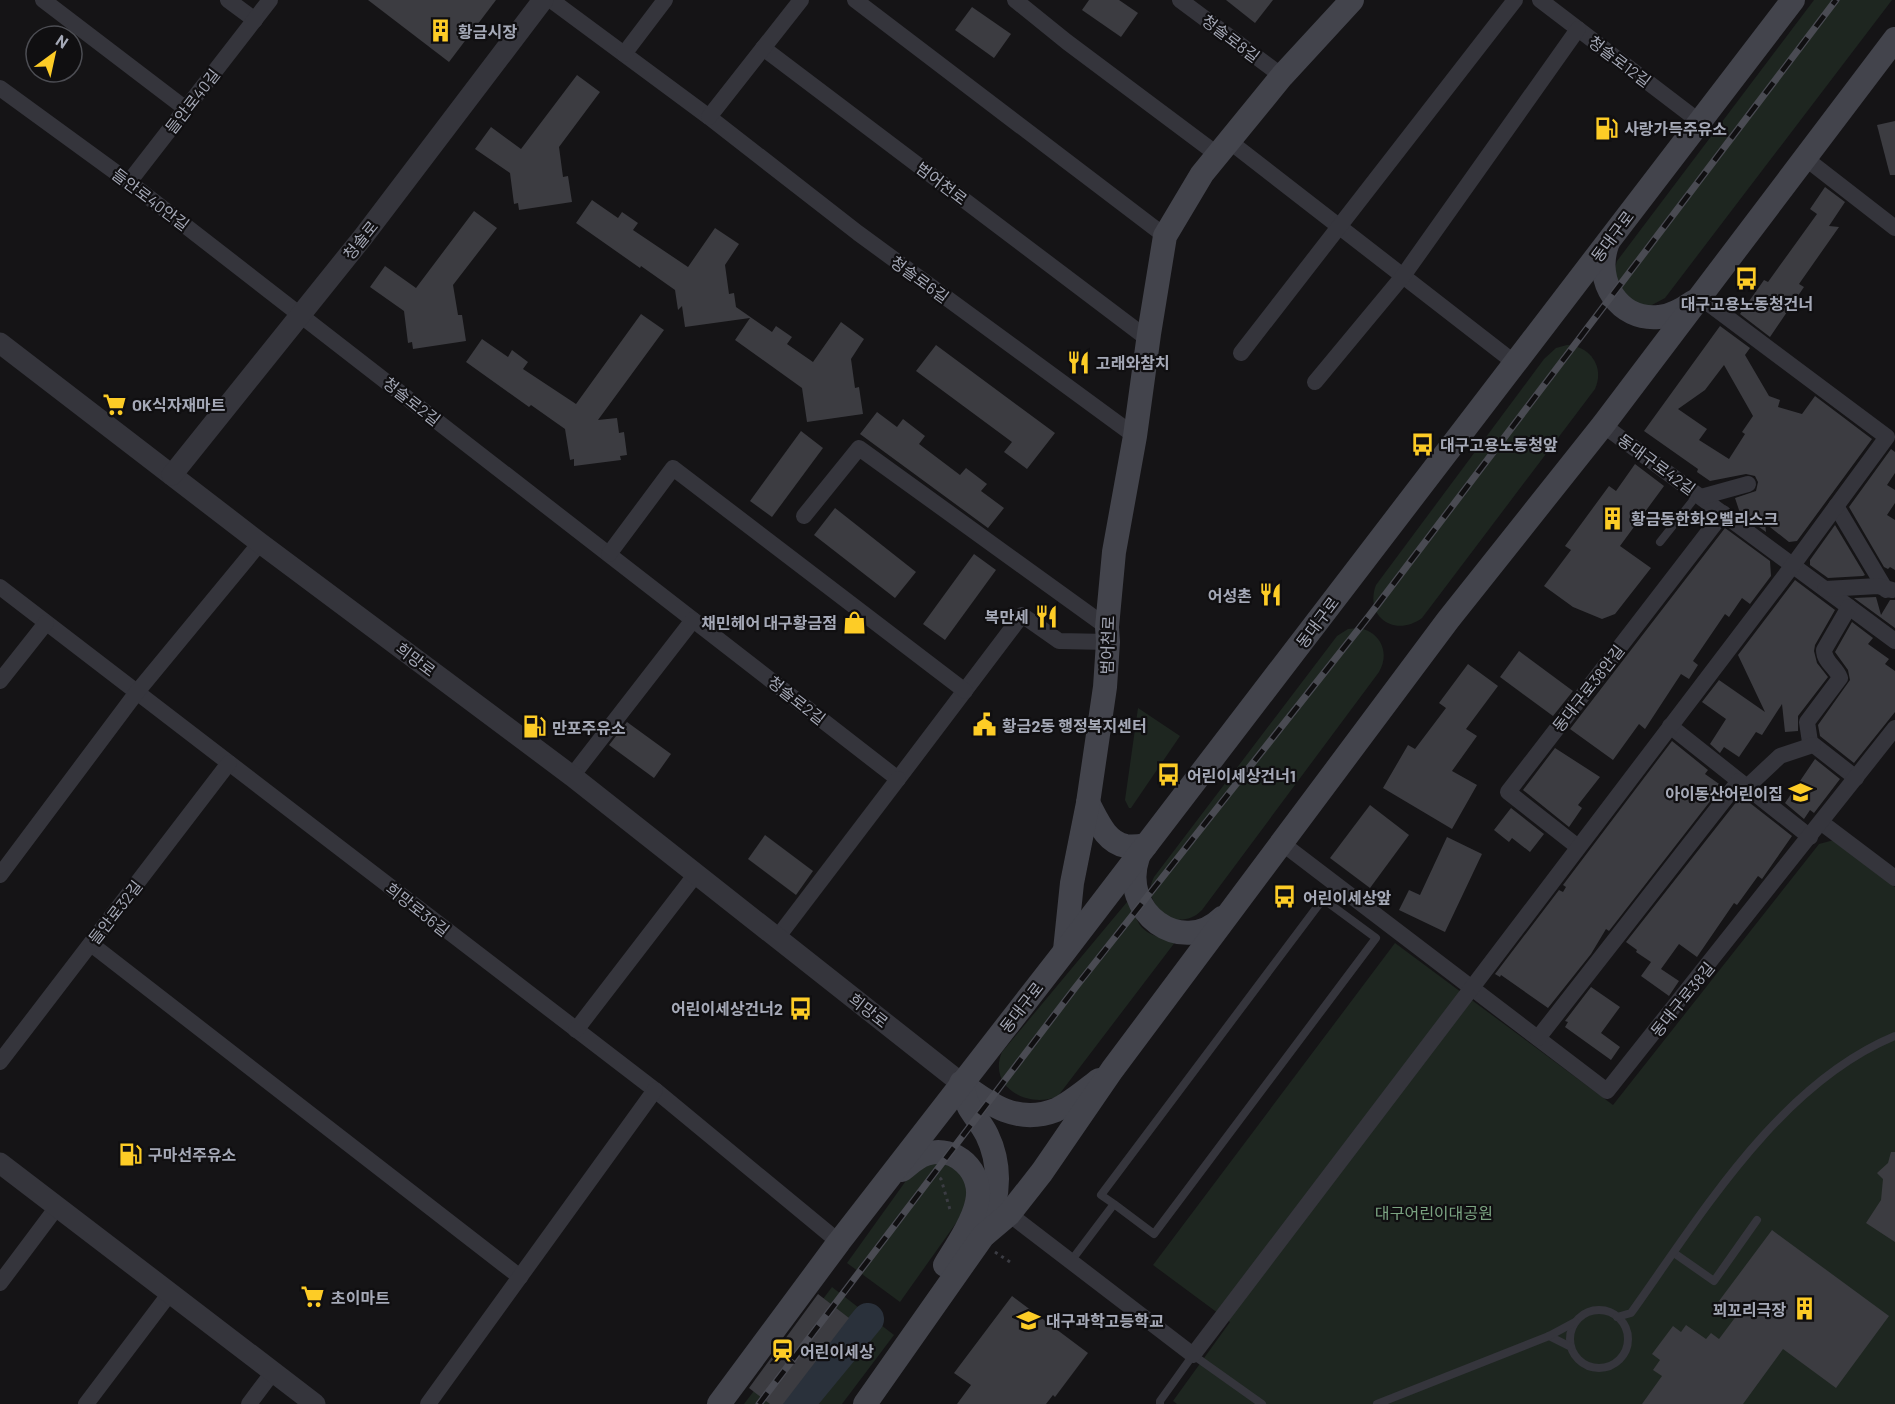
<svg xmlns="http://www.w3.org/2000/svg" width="1895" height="1404" viewBox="0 0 1895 1404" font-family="Barlow,'Noto Sans KR',sans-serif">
<rect width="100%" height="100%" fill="#151416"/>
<g fill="#1e2620">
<polygon points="1814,0 1892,0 1665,298 1650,306 1634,306 1613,275 1617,261"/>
<path d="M 1567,345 C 1590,346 1605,367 1595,389 L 1422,618 C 1395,638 1364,617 1376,585 L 1544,359 L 1556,348 Z"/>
<path d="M 1360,628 C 1381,633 1390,653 1379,672 L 1202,910 C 1190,922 1180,920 1164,918 C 1155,903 1145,894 1154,877 L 1337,636 L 1348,629 Z"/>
<polygon points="1138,708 1180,736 1131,808 1129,808 1125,800"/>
<polygon points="1834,840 1895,887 1895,1404 1177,1404 1173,1401 1230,1322 1153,1265 1395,943 1613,1105 1819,844"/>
<path d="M 1132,896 C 1133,927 1148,941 1179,937 L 1058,1096 C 1028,1110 987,1086 1002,1052 Z"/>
<polygon points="959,1163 971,1202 900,1302 847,1263 918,1164"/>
<polygon points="832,1287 894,1335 842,1404 744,1404"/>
</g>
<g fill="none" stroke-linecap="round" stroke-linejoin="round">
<polyline stroke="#2a313b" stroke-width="32" points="798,1404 868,1319"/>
</g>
<g fill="#3c3c41" fill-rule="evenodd">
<polygon points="368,0 496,0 449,62"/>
<polygon points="1089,0 1119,0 1138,13 1121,37 1082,10"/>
<polygon points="1226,0 1273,0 1255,23"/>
<polygon points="972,7 1011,34 994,58 955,30"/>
<polygon points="577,75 600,92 559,147 563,177 568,176 572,202 519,210 518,203 514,204 510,173 475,149 491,127 521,149"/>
<polygon points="1895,121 1895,175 1890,175 1877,125"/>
<polygon points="1825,187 1845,202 1829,226 1839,227 1799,284 1804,287 1770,337 1740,314 1764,280 1768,282 1817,214 1810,209"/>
<polygon points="592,200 618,218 622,212 638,223 633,230 688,267 715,228 739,244 725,265 729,294 734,293 736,307 772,332 776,326 792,337 787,344 813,362 841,322 864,339 851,359 855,388 859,387 863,414 807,422 802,388 735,340 750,318 685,327 682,306 678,310 675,290 641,266 640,268 576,223"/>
<polygon points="474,211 497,228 453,285 458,315 462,315 466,341 413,349 412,342 408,343 404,311 370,287 385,266 416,288"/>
<polygon points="641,314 664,330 598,420 617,418 619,433 624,432 627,455 620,456 621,460 574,466 574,459 570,460 565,429 531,405 529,407 466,362 482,339 508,357 512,350 528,362 523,369 576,404"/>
<path d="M 1720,326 L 1750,348 L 1745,355 L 1769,396 L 1780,400 L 1778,407 L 1802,414 L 1815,396 L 1872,439 L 1797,541 L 1789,542 L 1765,523 L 1766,532 L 1740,513 L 1735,498 L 1756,491 L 1758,482 L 1755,476 L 1746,474 L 1710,481 L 1697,472 L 1698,469 L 1644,431 ZM 1724,365 L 1753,416 L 1742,432 L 1745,434 L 1729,459 L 1699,440 L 1707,429 L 1678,409 L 1705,390 Z"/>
<polygon points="936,345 1055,433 1027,469 1004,452 1012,442 916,371"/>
<polygon points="877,412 897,427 903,419 925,436 919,444 960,475 966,468 987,484 981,491 1004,508 988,528 860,434"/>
<polygon points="801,431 823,448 772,517 750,501"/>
<polygon points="1891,449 1895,452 1895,473 1887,485 1895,490 1895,503 1887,515 1895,520 1895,570 1890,567 1888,569 1884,567 1849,507"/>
<polygon points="1635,464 1664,486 1620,546 1651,568 1615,614 1602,619 1573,607 1544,586 1571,550 1565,546 1609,486 1616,491"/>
<polygon points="835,508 916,572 895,598 814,535"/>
<polygon points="1835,525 1865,575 1863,576 1828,578 1810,565 1810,560"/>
<polygon points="1725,528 1770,561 1771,576 1750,604 1742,598 1729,617 1725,614 1693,661 1698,665 1689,679 1681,674 1645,729 1639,724 1613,760 1570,729"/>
<polygon points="974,554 996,570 945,640 923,624"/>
<polygon points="1795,580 1835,610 1815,645 1814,651 1817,663 1828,677 1798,716 1798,731 1785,732 1782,704 1762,735 1756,732 1739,757 1724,747 1720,753 1710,744 1726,719 1702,702 1719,680 1765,712 1738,655"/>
<polygon points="1876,597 1881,615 1890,600 1895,600 1895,628 1854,598"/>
<polygon points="1852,622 1873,638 1868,644 1889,659 1885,664 1895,671 1895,712 1854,763 1820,736 1818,725 1850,680 1848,670 1835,652"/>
<polygon points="1519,651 1573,691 1553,716 1500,677"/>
<polygon points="1468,664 1498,686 1466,729 1477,736 1452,771 1477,785 1452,829 1383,788 1408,745 1415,749 1446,708 1439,703"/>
<polygon points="627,722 671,754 654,778 609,745"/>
<polygon points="1672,741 1708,770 1705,774 1722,786 1609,931 1606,929 1591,954 1548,1008 1501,975 1500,977 1495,974 1559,890 1563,892 1566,887 1563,885"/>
<polygon points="1555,748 1600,777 1578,805 1582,808 1569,827 1523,790"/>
<polygon points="1815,759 1840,779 1814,813 1810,810 1804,819 1785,803"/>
<polygon points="1741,796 1792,836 1762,879 1758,876 1737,905 1734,903 1697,957 1679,944 1661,969 1679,981 1669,996 1641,976 1651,962 1636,952 1637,950 1626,942"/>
<polygon points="1370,805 1409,835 1370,888 1330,858"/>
<polygon points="1511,808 1544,834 1530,852 1512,838 1509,842 1494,830"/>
<polygon points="765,835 813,871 796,895 748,859"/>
<polygon points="1447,837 1482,854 1445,932 1399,910 1409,890 1420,895"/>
<polygon points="1591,987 1620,1007 1601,1033 1620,1047 1611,1060 1565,1027 1568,1022 1565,1021"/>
<polygon points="1891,1152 1895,1152 1895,1242 1866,1223 1881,1200 1883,1179 1877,1173 1888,1163"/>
<polygon points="1772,1230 1889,1316 1836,1388 1783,1349 1743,1404 1642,1404 1662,1376 1653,1370 1660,1360 1652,1354 1673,1326 1681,1332 1686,1325 1706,1339 1711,1333 1719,1339 1737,1315 1719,1301"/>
<polygon points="818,1294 849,1318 783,1404 770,1404 749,1388"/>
<polygon points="1012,1296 1088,1353 1055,1397 1053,1395 1046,1404 957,1404 971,1385 954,1373"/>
</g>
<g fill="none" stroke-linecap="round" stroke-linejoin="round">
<g stroke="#3b3c43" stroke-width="3" stroke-dasharray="3 4.5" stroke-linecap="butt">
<polyline points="934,1173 941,1179 951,1213"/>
<polyline points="995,1252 1010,1262"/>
</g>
<g stroke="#35353c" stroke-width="8">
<polyline points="1660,542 1698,494"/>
<polyline points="1674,1253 1714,1281 1757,1220"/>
<polyline points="1071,1261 1114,1204 1154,1234 1376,938 1323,899 1101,1195 1114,1204"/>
<circle cx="1599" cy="1339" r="29"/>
<path d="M 1617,1317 L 1631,1313 C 1701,1215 1779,1084 1895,1036"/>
<polyline points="1549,1336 1571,1347"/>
<polyline points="1160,1404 1160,1401 1193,1355 1262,1404"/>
<polyline points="1377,1404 1549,1336 1575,1322"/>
</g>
<g stroke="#35353c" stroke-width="16">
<polyline points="43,0 186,109"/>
<polyline points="228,0 255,20"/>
<polyline points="551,0 709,117 858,233 1135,436"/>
<polyline points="855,0 1165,236"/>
<polyline points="1015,0 1067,42 1218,155"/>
<polyline points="1180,0 1282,76"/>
<polyline points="1540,0 1700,122"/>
<polyline points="763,48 1148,339"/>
<polyline points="624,54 665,0"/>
<polyline points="0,88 129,182 898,779 1022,615 1059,641 1108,642"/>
<polyline points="709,117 801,0"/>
<polyline points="1229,141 1515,363"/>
<polyline points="1805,158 1895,228"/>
<polyline points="129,182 270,0"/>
<polyline points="1241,353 1515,0"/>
<polyline points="1315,382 1403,276 1578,29"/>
<polyline points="1603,425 1895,641"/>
<polyline points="1701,497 1748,484"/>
<polyline points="1836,506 1886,590"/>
<polyline points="804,516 859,448 1107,627"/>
<polyline points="609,554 673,468 965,691"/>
<polyline points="0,587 655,1090 839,1242"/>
<polyline points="1825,589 1878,586 1892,590"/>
<path d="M 1849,607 L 1824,650 C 1824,662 1836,667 1840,678 L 1807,722 L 1810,742 L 1856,778"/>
<polyline points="0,681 46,623"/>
<polyline points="1670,726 1810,837"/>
<polyline points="572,776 693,620"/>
<polyline points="1747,787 1780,756 1813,745"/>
<polyline points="1822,823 1895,878"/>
<polyline points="1283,844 1607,1091 1895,728"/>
<polyline points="1578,847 1508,792 1723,513"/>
<polyline points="0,875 137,692 260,543"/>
<polyline points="777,938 898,779"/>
<polyline points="91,944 520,1277"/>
<polyline points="576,1030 696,874"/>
<polyline points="1538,1038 1739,781"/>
<polyline points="0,1062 229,763"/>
<polyline points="1009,1214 1193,1355 1793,565 1887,437 1700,297"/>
<polyline points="0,1283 57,1207"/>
<polyline points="86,1404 170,1293"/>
<polyline points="249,1404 273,1372"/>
<polyline points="428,1404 655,1090"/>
</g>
<g stroke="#35353c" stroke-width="21">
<polyline points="0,343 260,543 572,776 961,1083"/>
<polyline points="172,475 363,237 543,0"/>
<polyline points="0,1163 315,1404"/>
</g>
<g stroke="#43444c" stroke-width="24">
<path d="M 1607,245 C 1594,281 1619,321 1659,317 C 1672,316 1683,309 1693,302"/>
<path d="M 1088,803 C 1097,819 1105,842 1126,846 C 1132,847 1140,846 1146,845"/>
<path d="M 1138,857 C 1119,913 1182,957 1222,918"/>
<polyline points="1065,950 1072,883 1088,803 1105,687 1108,642 1107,627 1114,552 1135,436 1149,334 1165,236 1202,174 1282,76 1352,0"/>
<path d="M 961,1083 C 990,1105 1018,1125 1056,1110 C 1071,1103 1086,1090 1099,1080"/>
<path d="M 962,1085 C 964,1092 966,1101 969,1107 C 975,1117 982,1125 987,1135 C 1003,1168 998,1203 984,1235"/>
<path d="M 902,1170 C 910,1164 916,1157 926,1154 C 955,1144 984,1172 977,1202 C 973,1222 956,1247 945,1265"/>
<polyline points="719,1404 839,1242 1065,951 1793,0"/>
<polyline points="865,1404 983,1236 1009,1214 1042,1172 1112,1070 1448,620 1603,425 1895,39"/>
</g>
<defs>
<polyline id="rail" points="759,1404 1075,988 1369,616 1836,0"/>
</defs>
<use href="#rail" stroke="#4a4b53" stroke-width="7"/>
<use href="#rail" stroke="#100f11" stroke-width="4.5" stroke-dasharray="14" stroke-linecap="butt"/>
</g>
<defs>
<symbol id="building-bare" viewBox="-9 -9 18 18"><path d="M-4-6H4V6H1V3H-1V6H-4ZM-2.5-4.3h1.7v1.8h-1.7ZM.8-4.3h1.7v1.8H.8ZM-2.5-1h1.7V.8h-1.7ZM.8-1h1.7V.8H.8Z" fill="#fdcc26" stroke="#100f11" stroke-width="2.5" paint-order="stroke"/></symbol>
<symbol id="fuel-bare" viewBox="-9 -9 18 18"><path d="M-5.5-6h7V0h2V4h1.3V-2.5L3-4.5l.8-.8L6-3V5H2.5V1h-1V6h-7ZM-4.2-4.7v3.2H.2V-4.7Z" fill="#fdcc26" stroke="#100f11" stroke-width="2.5" paint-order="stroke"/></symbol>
<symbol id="bus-bare" viewBox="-9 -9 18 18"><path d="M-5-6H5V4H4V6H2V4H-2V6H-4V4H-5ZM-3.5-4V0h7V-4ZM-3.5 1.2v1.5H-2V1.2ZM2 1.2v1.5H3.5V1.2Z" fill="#fdcc26" stroke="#100f11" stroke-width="2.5" paint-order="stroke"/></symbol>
<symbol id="restaurant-bare" viewBox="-9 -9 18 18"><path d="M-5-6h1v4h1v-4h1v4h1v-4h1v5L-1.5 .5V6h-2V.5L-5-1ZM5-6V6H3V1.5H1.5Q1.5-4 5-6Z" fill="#fdcc26" stroke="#100f11" stroke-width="2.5" paint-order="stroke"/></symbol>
<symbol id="supermarket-bare" viewBox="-9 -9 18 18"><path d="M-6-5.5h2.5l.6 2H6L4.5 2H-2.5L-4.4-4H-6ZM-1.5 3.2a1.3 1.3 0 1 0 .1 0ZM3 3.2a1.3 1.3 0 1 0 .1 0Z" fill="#fdcc26" stroke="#100f11" stroke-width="2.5" paint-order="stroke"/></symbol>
<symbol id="shop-bare" viewBox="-9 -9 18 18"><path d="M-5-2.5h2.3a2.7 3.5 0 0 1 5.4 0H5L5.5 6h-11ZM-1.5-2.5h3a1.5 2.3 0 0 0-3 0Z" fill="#fdcc26" stroke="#100f11" stroke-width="2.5" paint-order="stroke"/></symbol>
<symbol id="civic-bare" viewBox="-9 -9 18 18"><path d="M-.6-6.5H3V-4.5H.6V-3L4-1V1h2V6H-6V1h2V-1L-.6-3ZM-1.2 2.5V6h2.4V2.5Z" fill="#fdcc26" stroke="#100f11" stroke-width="2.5" paint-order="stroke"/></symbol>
<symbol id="school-bare" viewBox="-9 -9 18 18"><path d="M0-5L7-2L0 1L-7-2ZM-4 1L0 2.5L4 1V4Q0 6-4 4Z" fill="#fdcc26" stroke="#100f11" stroke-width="2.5" paint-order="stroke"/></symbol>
<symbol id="station-bare" viewBox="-9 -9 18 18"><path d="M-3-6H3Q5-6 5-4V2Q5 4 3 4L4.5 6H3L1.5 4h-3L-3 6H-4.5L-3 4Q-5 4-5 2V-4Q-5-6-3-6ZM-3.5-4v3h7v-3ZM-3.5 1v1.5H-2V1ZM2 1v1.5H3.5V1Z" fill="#fdcc26" stroke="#100f11" stroke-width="2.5" paint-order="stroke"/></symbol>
</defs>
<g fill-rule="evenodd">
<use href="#building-bare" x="424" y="14" width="33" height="33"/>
<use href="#fuel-bare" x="1590" y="112" width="33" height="33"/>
<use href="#bus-bare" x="1730" y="262" width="33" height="33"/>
<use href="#restaurant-bare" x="1062" y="346" width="33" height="33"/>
<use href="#supermarket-bare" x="98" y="388" width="33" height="33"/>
<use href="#bus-bare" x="1406" y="428" width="33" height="33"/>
<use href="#building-bare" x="1596" y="502" width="33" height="33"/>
<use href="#restaurant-bare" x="1254" y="578" width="33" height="33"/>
<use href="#restaurant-bare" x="1030" y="600" width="33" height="33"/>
<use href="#shop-bare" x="838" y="606" width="33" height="33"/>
<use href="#civic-bare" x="968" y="708" width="33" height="33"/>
<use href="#fuel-bare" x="518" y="710" width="33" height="33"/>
<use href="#bus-bare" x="1152" y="758" width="33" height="33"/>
<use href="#school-bare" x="1784" y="776" width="33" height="33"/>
<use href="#bus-bare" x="1268" y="880" width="33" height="33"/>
<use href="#bus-bare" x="784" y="992" width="33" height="33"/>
<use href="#fuel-bare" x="114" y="1138" width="33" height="33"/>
<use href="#supermarket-bare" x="296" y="1280" width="33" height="33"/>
<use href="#building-bare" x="1788" y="1292" width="33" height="33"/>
<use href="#school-bare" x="1012" y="1304" width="33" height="33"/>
<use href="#station-bare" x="766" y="1334" width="33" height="33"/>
</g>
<g text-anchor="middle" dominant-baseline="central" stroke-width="4.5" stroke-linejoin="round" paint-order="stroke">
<g font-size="16" font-weight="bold" fill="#a5a9b7" stroke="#100f11" text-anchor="start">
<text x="458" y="31">황금시장</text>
<text x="1624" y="128">사랑가득주유소</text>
<text x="1747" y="303" text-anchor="middle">대구고용노동청건너</text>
<text x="1096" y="362">고래와참치</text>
<text x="132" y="404">OK식자재마트</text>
<text x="1440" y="444">대구고용노동청앞</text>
<text x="1631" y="518">황금동한화오벨리스크</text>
<text x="1252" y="595" text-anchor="end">어성촌</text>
<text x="1029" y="616" text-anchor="end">복만세</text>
<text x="837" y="622" text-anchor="end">채민헤어 대구황금점</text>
<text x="1002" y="725">황금2동 행정복지센터</text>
<text x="552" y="727">만포주유소</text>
<text x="1187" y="775">어린이세상건너1</text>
<text x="1783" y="793" text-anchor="end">아이동산어린이집</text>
<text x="1303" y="897">어린이세상앞</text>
<text x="783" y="1008" text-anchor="end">어린이세상건너2</text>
<text x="148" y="1154">구마선주유소</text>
<text x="331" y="1297">초이마트</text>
<text x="1786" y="1309" text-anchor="end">꾀꼬리극장</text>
<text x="1046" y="1320">대구과학고등학교</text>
<text x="800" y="1351">어린이세상</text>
</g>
<g font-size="16" fill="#a5a9b7" stroke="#100f11">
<text transform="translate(1231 38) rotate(37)">청솔로8길</text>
<text transform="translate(1620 61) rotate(37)">청솔로12길</text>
<text transform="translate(192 101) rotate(-52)">들안로40길</text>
<text transform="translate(942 183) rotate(37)">범어천로</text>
<text transform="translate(151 199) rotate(37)">들안로40안길</text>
<text transform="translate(1612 236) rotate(-53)">동대구로</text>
<text transform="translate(360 240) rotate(-51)">청솔로</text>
<text transform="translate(920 279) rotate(36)">청솔로6길</text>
<text transform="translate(412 401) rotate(38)">청솔로2길</text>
<text transform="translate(1657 464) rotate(36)">동대구로42길</text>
<text transform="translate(1317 622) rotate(-53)">동대구로</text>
<text transform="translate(1107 645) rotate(-88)">범어천로</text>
<text transform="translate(416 659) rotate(37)">희망로</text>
<text transform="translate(1588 688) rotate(-52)">동대구로38안길</text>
<text transform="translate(797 700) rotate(38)">청솔로2길</text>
<text transform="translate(418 909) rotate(38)">희망로36길</text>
<text transform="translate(115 912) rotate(-52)">들안로32길</text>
<text transform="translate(1682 999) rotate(-51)">동대구로38길</text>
<text transform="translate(1021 1007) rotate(-52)">동대구로</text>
<text transform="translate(869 1010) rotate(38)">희망로</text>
</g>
<g font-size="16" fill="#7ba482" stroke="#100f11">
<text x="1434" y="1212">대구어린이대공원</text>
</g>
</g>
<g transform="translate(54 54) rotate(33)"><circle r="28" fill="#100f11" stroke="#4c4d53" stroke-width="1.5"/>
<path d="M0-4.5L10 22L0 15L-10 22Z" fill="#fdcc26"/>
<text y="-9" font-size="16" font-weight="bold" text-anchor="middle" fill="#a5a9b7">N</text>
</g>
</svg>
